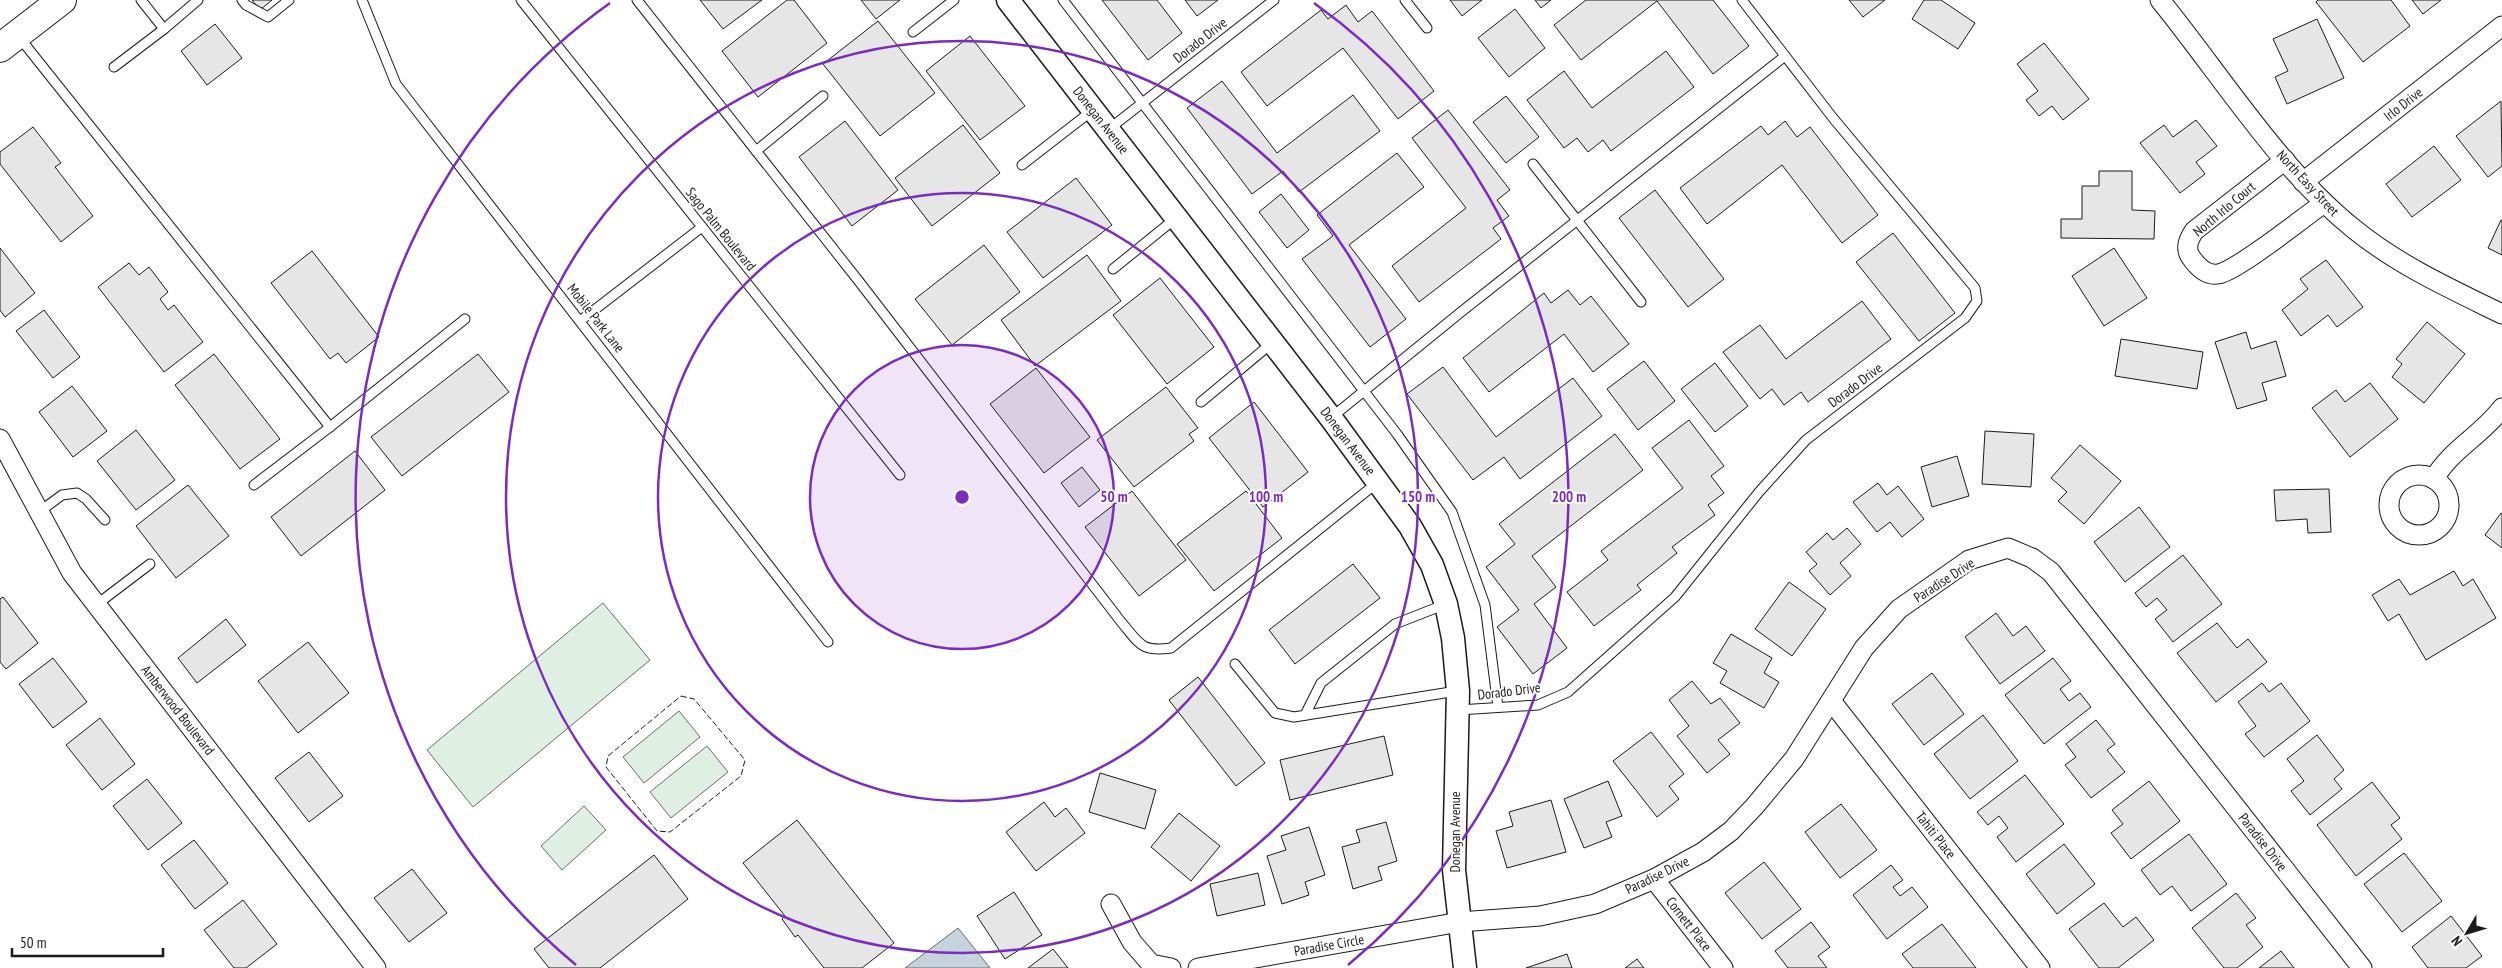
<svg xmlns="http://www.w3.org/2000/svg" width="2502" height="968" viewBox="0 0 2502 968" font-family="'PT Sans Narrow',sans-serif">
<rect width="100%" height="100%" fill="#fff"/>
<g fill="#e0efe3" stroke="#6a6a6a">
<polygon points="603,603 650,660 473,807 427,750"/>
<polygon points="679,711 700,737 644,783 623,757"/>
<polygon points="707,746 728,772 671,818 650,792"/>
<polygon points="584,806 606,830 562,870 541,846"/>
</g>
<polygon fill="#c6d2dc" stroke="#6a6a6a" points="958,928 990,968 905,968"/>
<g fill="#e6e6e6" stroke="#1a1a1a">
<polygon points="252,0 272,0 260,10"/>
<polygon points="700,0 762,0 723,29"/>
<polygon points="787,0 794,0 827,43 758,97 722,51"/>
<polygon points="861,0 900,0 876,19"/>
<polygon points="1102,0 1157,0 1182,33 1148,60"/>
<polygon points="1185,0 1218,0 1197,16"/>
<polygon points="1450,0 1482,0 1462,16"/>
<polygon points="1535,0 1551,0 1541,8"/>
<polygon points="1586,0 1713,0 1749,46 1713,74 1657,1 1581,60 1554,25"/>
<polygon points="1849,0 1885,0 1863,17"/>
<polygon points="1924,0 1941,0 1975,23 1958,49 1912,19"/>
<polygon points="2318,0 2391,0 2410,26 2363,62 2316,2"/>
<polygon points="2412,0 2441,0 2423,14"/>
<polygon points="1346,5 1358,22 1372,11 1434,91 1398,119 1343,48 1267,106 1241,72 1321,10 1328,19"/>
<polygon points="1515,9 1545,48 1509,77 1478,38"/>
<polygon points="2317,19 2344,78 2287,104 2275,77 2288,71 2273,39"/>
<polygon points="878,21 935,93 880,136 823,64"/>
<polygon points="215,24 242,58 207,85 181,51"/>
<polygon points="970,36 1025,106 980,140 926,71"/>
<polygon points="2044,43 2089,99 2063,120 2052,106 2039,116 2026,100 2038,91 2017,64"/>
<polygon points="1666,51 1694,87 1611,151 1603,140 1588,152 1577,138 1564,148 1527,100 1564,71 1592,108"/>
<polygon points="1222,81 1277,153 1353,95 1380,131 1299,192 1283,171 1252,194 1187,108"/>
<polygon points="1506,96 1539,137 1506,163 1473,122"/>
<polygon points="2501,101 2502,166 2488,177 2456,136"/>
<polygon points="1448,110 1510,190 1497,200 1509,216 1493,228 1501,239 1419,302 1392,266 1466,208 1412,138"/>
<polygon points="2196,120 2217,146 2196,162 2205,174 2180,193 2140,143 2164,125 2173,137"/>
<polygon points="845,121 898,190 852,226 799,157"/>
<polygon points="1785,121 1797,137 1810,127 1878,215 1842,243 1782,165 1707,224 1680,188 1761,126 1768,135"/>
<polygon points="963,125 1000,173 932,226 895,178"/>
<polygon points="33,127 61,163 55,167 93,216 61,242 0,164 0,152"/>
<polygon points="2434,146 2461,180 2412,217 2386,184"/>
<polygon points="1397,153 1424,187 1349,245 1406,319 1370,347 1302,259 1333,236 1317,215"/>
<polygon points="2099,171 2132,171 2132,210 2155,211 2154,239 2061,238 2061,219 2082,219 2082,186 2099,186"/>
<polygon points="1076,178 1112,225 1043,278 1007,232"/>
<polygon points="1655,190 1724,279 1688,307 1619,218"/>
<polygon points="1281,194 1309,230 1287,248 1259,212"/>
<polygon points="2501,220 2502,220 2502,255 2488,248"/>
<polygon points="1893,233 1955,313 1919,341 1856,262"/>
<polygon points="984,245 1020,292 952,345 915,299"/>
<polygon points="0,248 35,293 5,317 0,310"/>
<polygon points="2114,248 2147,298 2104,326 2072,276"/>
<polygon points="312,251 379,337 346,363 338,353 330,359 271,283"/>
<polygon points="1087,255 1121,301 1035,366 1001,320"/>
<polygon points="2326,260 2363,307 2337,327 2328,315 2301,336 2282,310 2308,289 2300,279"/>
<polygon points="129,263 139,275 149,267 168,292 160,299 168,310 174,305 203,342 164,372 98,287"/>
<polygon points="1160,278 1214,347 1167,384 1113,315"/>
<polygon points="1568,290 1580,305 1591,296 1629,344 1593,372 1564,334 1489,392 1463,358 1544,293 1551,303"/>
<polygon points="1862,301 1891,339 1808,402 1801,392 1784,405 1772,389 1760,399 1723,352 1760,325 1786,359"/>
<polygon points="44,310 80,357 53,378 16,331"/>
<polygon points="2427,322 2465,354 2424,403 2392,377 2402,364 2396,359"/>
<polygon points="2246,332 2251,349 2276,341 2286,376 2262,383 2267,400 2237,409 2215,342"/>
<polygon points="2121,339 2203,352 2197,389 2115,376"/>
<polygon points="214,354 280,439 240,469 175,385"/>
<polygon points="478,354 509,392 402,476 371,437"/>
<polygon points="1644,361 1675,401 1638,430 1607,389"/>
<polygon points="1715,363 1748,406 1715,432 1681,389"/>
<polygon points="1443,367 1496,437 1573,378 1602,416 1520,479 1504,457 1473,480 1407,394"/>
<polygon points="1036,368 1090,437 1044,473 990,404"/>
<polygon points="2370,383 2398,419 2350,457 2312,408 2336,390 2345,402"/>
<polygon points="72,386 107,431 73,457 39,412"/>
<polygon points="1166,387 1198,428 1189,434 1194,441 1134,487 1097,440"/>
<polygon points="1254,402 1308,472 1263,507 1209,438"/>
<polygon points="1689,420 1724,466 1711,476 1724,493 1708,505 1715,515 1672,547 1677,553 1637,585 1641,590 1594,626 1567,592 1608,560 1601,551 1683,488 1652,448"/>
<polygon points="136,430 175,480 136,510 97,461"/>
<polygon points="1985,431 2034,434 2031,487 1982,484"/>
<polygon points="1615,434 1643,470 1532,556 1556,587 1534,604 1567,648 1533,674 1497,627 1519,610 1486,567 1515,544 1499,524"/>
<polygon points="2080,445 2121,481 2084,524 2058,501 2067,492 2051,478"/>
<polygon points="355,451 385,490 301,556 271,517"/>
<polygon points="1957,456 1969,496 1932,507 1921,467"/>
<polygon points="1082,467 1100,490 1079,507 1061,483"/>
<polygon points="1878,483 1887,495 1898,486 1924,519 1902,537 1890,522 1877,532 1853,502"/>
<polygon points="188,485 229,536 176,578 136,526"/>
<polygon points="2329,489 2331,532 2308,533 2307,519 2276,521 2274,490"/>
<polygon points="1132,491 1186,560 1139,596 1085,527"/>
<polygon points="1246,491 1282,538 1214,591 1177,544"/>
<polygon points="2139,507 2170,547 2125,582 2094,542"/>
<polygon points="2501,513 2502,514 2502,548 2485,535"/>
<polygon points="1847,528 1861,544 1840,563 1851,576 1830,595 1809,571 1817,564 1806,552 1827,533 1833,540"/>
<polygon points="2183,555 2222,604 2173,642 2155,619 2167,610 2157,598 2146,607 2135,593"/>
<polygon points="1353,564 1380,598 1295,664 1269,630"/>
<polygon points="2454,571 2463,586 2473,579 2496,618 2426,660 2399,614 2388,621 2372,595 2399,579 2410,595"/>
<polygon points="1789,582 1826,609 1792,656 1755,629"/>
<polygon points="3,597 38,643 6,669 0,662 0,599"/>
<polygon points="1996,613 2013,636 2026,626 2045,651 2000,684 1965,637"/>
<polygon points="226,619 246,645 197,683 178,658"/>
<polygon points="2217,623 2237,648 2248,639 2267,662 2216,702 2177,653"/>
<polygon points="1731,634 1772,658 1764,673 1779,682 1764,708 1720,683 1727,671 1713,663"/>
<polygon points="308,642 349,693 298,733 258,681"/>
<polygon points="53,658 87,702 53,728 19,684"/>
<polygon points="2053,658 2071,681 2060,689 2069,701 2080,693 2091,707 2044,744 2005,695"/>
<polygon points="1932,673 1964,714 1924,745 1892,704"/>
<polygon points="1198,677 1265,763 1236,786 1169,700"/>
<polygon points="1692,681 1711,704 1720,698 1740,723 1718,740 1730,754 1707,773 1677,736 1689,726 1669,700"/>
<polygon points="2262,683 2269,692 2281,683 2310,721 2264,757 2245,734 2256,726 2238,702"/>
<polygon points="1983,715 2018,761 1970,799 1934,754"/>
<polygon points="100,718 135,764 102,790 66,745"/>
<polygon points="2096,720 2115,744 2107,750 2125,772 2091,798 2065,765 2076,757 2066,744"/>
<polygon points="1651,732 1684,774 1669,786 1679,799 1657,817 1613,761"/>
<polygon points="2317,735 2344,770 2334,779 2342,789 2310,815 2291,791 2304,781 2287,759"/>
<polygon points="1384,736 1393,775 1290,800 1280,760"/>
<polygon points="309,752 343,796 309,822 275,778"/>
<polygon points="1100,773 1156,790 1145,829 1089,812"/>
<polygon points="2025,775 2064,824 2016,862 1997,837 2008,828 1999,816 1988,825 1977,812"/>
<polygon points="147,779 182,823 148,850 113,806"/>
<polygon points="1608,781 1622,816 1606,822 1612,837 1584,848 1564,799"/>
<polygon points="2149,781 2180,821 2131,859 2111,833 2123,824 2112,810"/>
<polygon points="2372,782 2400,818 2391,825 2402,839 2356,876 2317,825"/>
<polygon points="1551,800 1566,852 1507,868 1496,831 1513,826 1509,812"/>
<polygon points="1044,802 1055,817 1066,808 1085,833 1036,871 1006,832"/>
<polygon points="1841,804 1877,850 1840,878 1805,832"/>
<polygon points="1179,813 1220,846 1191,881 1151,847"/>
<polygon points="797,820 894,943 862,968 824,968 798,935 795,937 782,919 785,916 743,863"/>
<polygon points="1386,822 1397,861 1378,867 1382,880 1353,889 1342,847 1360,842 1356,830"/>
<polygon points="1309,827 1325,875 1305,882 1309,895 1282,904 1267,856 1286,850 1281,836"/>
<polygon points="2189,834 2227,884 2191,911 2172,886 2160,895 2141,870"/>
<polygon points="194,840 228,883 195,909 161,865"/>
<polygon points="2064,844 2095,884 2057,914 2026,874"/>
<polygon points="2404,853 2442,901 2402,932 2364,884"/>
<polygon points="654,855 688,899 600,968 549,968 534,949"/>
<polygon points="1764,862 1801,909 1762,939 1725,893"/>
<polygon points="1891,865 1903,880 1893,887 1900,896 1912,887 1928,907 1887,939 1853,895"/>
<polygon points="412,869 447,913 409,942 374,898"/>
<polygon points="1258,873 1265,905 1217,916 1210,884"/>
<polygon points="1014,892 1042,935 1005,959 977,916"/>
<polygon points="2236,893 2256,918 2246,925 2263,947 2237,968 2224,968 2192,928"/>
<polygon points="243,900 277,944 246,968 234,968 204,930"/>
<polygon points="2104,903 2123,927 2136,917 2154,940 2118,968 2099,968 2069,929"/>
<polygon points="2451,916 2482,956 2466,968 2428,968 2412,947"/>
<polygon points="1811,922 1830,947 1818,956 1827,968 1788,968 1775,951"/>
<polygon points="1942,924 1976,968 1913,968 1902,954"/>
<polygon points="1053,949 1068,968 1028,968"/>
<polygon points="2281,951 2294,968 2259,968"/>
<polygon points="1567,954 1572,968 1526,968"/>
<polygon points="1637,959 1644,968 1625,968"/>
</g>
<g fill="none" stroke-linecap="round" stroke-linejoin="round">
<defs>
<g id="service">
<polyline points="242,0 246,5 268,17 289,0"/>
<polyline points="362,0 396,84 828,642"/>
<polyline points="521,0 900,475"/>
<path d="M 637,0 L 861,284 L 1122,623 C 1140,644 1141,652 1171,648 L 1378,482"/>
<polyline points="1063,0 1397,434 1452,512 1485,605 1498,707"/>
<polyline points="1405,0 1427,28"/>
<polyline points="164,29 198,0"/>
<polyline points="913,32 954,0"/>
<polyline points="19,37 330,427 465,319"/>
<polyline points="114,67 164,29 141,0"/>
<polyline points="1109,129 1274,0"/>
<polyline points="756,151 823,96"/>
<polyline points="1533,164 1641,302"/>
<polyline points="1022,165 1093,110"/>
<polyline points="1113,269 1176,218"/>
<polyline points="580,321 702,227"/>
<polyline points="1201,402 1272,343"/>
<polyline points="1332,417 1461,312 1785,56"/>
<polyline points="254,485 330,427"/>
<polyline points="39,512 62,495 77,493 86,499 105,520"/>
<polyline points="96,605 150,564"/>
<polyline points="1235,664 1275,713 1294,717 1457,691"/>
<polyline points="1458,710 1538,705 1568,692 1675,597 1759,492 1806,440 1965,318 1977,301 1975,288 1833,118 1742,0"/>
<polyline points="1305,715 1321,683 1395,624 1446,604"/>
</g>
<g id="minor">
<path d="M 2160,0 C 2221,75 2278,168 2354,229 C 2398,265 2451,289 2502,314"/>
<path d="M 2285,160 L 2194,231 C 2189,239 2185,247 2190,256 C 2196,265 2206,276 2218,274 C 2237,271 2304,217 2324,203"/>
<polyline points="2303,182 2502,26"/>
<polyline points="0,439 72,573 376,968"/>
<circle cx="2419" cy="505" r="30"/>
<path d="M 2434,479 C 2450,450 2482,435 2502,408"/>
<polyline points="1832,702 2040,968"/>
<polyline points="1654,879 1723,968"/>
<polyline points="1111,904 1132,942 1151,964 1171,968"/>
<polyline points="1198,968 1460,922 1540,916 1595,904 1654,879 1703,852 1731,831 1754,807 1794,759 1864,648 1899,609 1969,560 2008,548 2032,558 2051,572 2362,968"/>
</g>
<polyline id="tertiary" points="1008,0 1331,418 1410,526 1432,565 1446,604 1453,638 1458,691 1454,870 1465,968"/>
<polyline id="trunk" points="0,48 62,0"/>
</defs>
<use href="#service" stroke="#1a1a1a" stroke-width="11"/>
<use href="#minor" stroke="#1a1a1a" stroke-width="21"/>
<use href="#tertiary" stroke="#1a1a1a" stroke-width="25"/>
<use href="#trunk" stroke="#1a1a1a" stroke-width="30"/>
<use href="#service" stroke="#fff" stroke-width="9"/>
<use href="#minor" stroke="#fff" stroke-width="19"/>
<use href="#tertiary" stroke="#fff" stroke-width="22"/>
<use href="#trunk" stroke="#fff" stroke-width="28"/>
<polygon stroke="#1a1a1a" stroke-width="1" stroke-dasharray="6 2.5" stroke-linecap="butt" points="681,696 694,699 745,760 741,776 670,832 657,831 606,767 608,756"/>
</g>
<circle cx="962" cy="497" r="152" fill="#7b2cbf" fill-opacity=".12"/>
<g fill="none" stroke="#7b2cbf" stroke-width="2.5">
<circle cx="962" cy="497" r="152"/>
<circle cx="962" cy="497" r="304"/>
<circle cx="962" cy="497" r="456"/>
<path d="M576 965A607 607 0 0 1 610 3M1314 3A607 607 0 0 1 1348 965"/>
</g>
<g text-anchor="middle" dominant-baseline="central" stroke-width="4" stroke-linejoin="round" paint-order="stroke">
<g font-size="14" fill="#1a1a1a" stroke="#fff">
<text transform="translate(1200 40) rotate(-38)">Dorado Drive</text>
<text transform="translate(2403 104) rotate(-38)">Irlo Drive</text>
<text transform="translate(1101 120) rotate(52)">Donegan Avenue</text>
<text transform="translate(2308 183) rotate(47)">North Easy Street</text>
<text transform="translate(2224 209) rotate(-40)">North Irlo Court</text>
<text transform="translate(721 229) rotate(51)">Sago Palm Boulevard</text>
<text transform="translate(596 318) rotate(52)">Mobile Park Lane</text>
<text transform="translate(1855 385) rotate(-37)">Dorado Drive</text>
<text transform="translate(1348 441) rotate(53)">Donegan Avenue</text>
<text transform="translate(1944 580) rotate(-33)">Paradise Drive</text>
<text transform="translate(1509 691) rotate(-7)">Dorado Drive</text>
<text transform="translate(178 710) rotate(52)">Amberwood Boulevard</text>
<text transform="translate(1455 832) rotate(-90)">Donegan Avenue</text>
<text transform="translate(1936 835) rotate(52)">Tahiti Place</text>
<text transform="translate(2263 842) rotate(52)">Paradise Drive</text>
<text transform="translate(1657 875) rotate(-26)">Paradise Drive</text>
<text transform="translate(1689 924) rotate(52)">Cornett Place</text>
<text transform="translate(1329 945) rotate(-10)">Paradise Circle</text>
</g>
</g>
<circle cx="962" cy="497" r="8" fill="#7b2cbf" stroke="#fff" stroke-width="2.5"/>
<g font-size="15" text-anchor="middle" font-weight="bold" fill="#7b2cbf" stroke="#fff" stroke-width="4" stroke-linejoin="round" paint-order="stroke">
<text x="1114" y="502">50 m</text>
<text x="1266" y="502">100 m</text>
<text x="1418" y="502">150 m</text>
<text x="1569" y="502">200 m</text>
</g>
<g transform="translate(2467 933) rotate(232)" stroke="#ffffff" stroke-width="4" paint-order="stroke">
<path d="M0-4L9 19L0 12L-9 19Z" fill="#1a1a1a"/>
<text y="-8" font-size="14" font-weight="bold" text-anchor="middle" fill="#1a1a1a">N</text>
</g>
<path d="M12 948v8h151v-8" fill="none" stroke="#1a1a1a" stroke-width="2.5"/>
<text x="20" y="948" font-size="15" fill="#1a1a1a" stroke="#ffffff" stroke-width="4" paint-order="stroke">50 m</text>
</svg>
